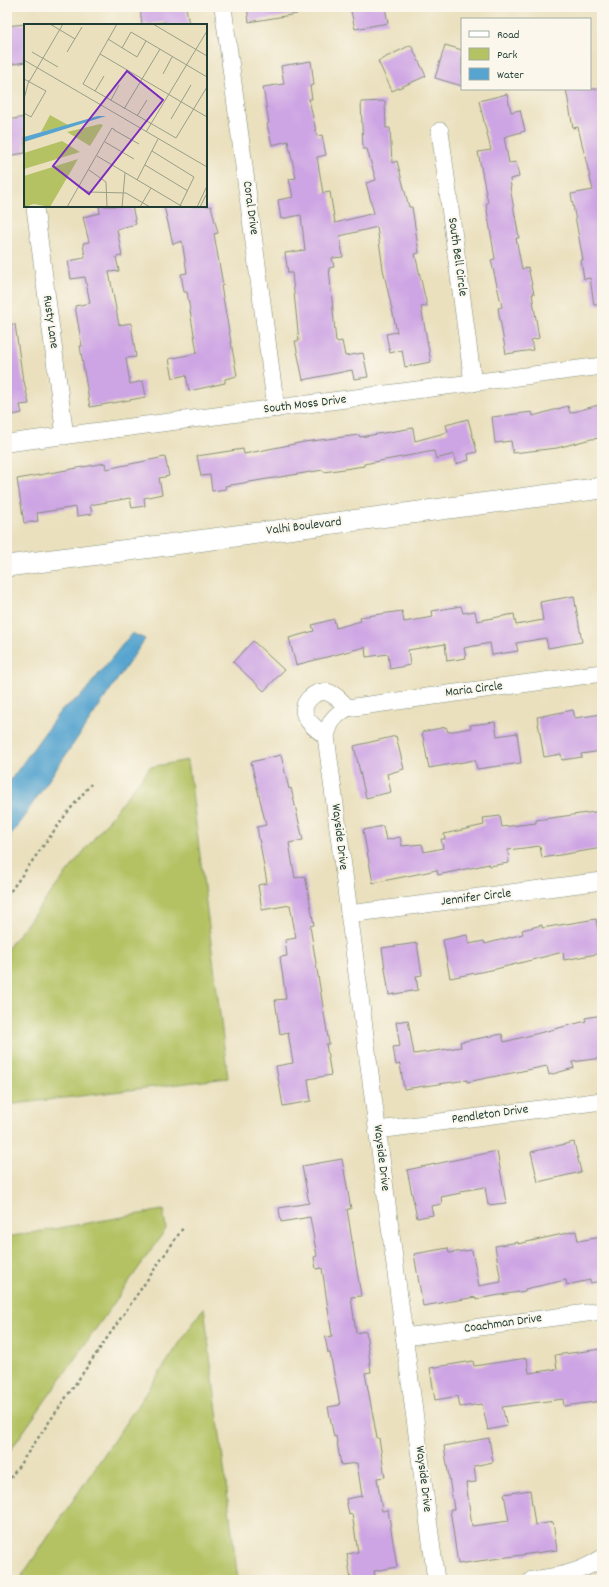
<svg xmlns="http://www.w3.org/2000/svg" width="609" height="1587" viewBox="0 0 609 1587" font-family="Dekko,sans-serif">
<rect width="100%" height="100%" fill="#fbf7ec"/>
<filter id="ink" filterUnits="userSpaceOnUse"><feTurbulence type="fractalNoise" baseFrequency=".025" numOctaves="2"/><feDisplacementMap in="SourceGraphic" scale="8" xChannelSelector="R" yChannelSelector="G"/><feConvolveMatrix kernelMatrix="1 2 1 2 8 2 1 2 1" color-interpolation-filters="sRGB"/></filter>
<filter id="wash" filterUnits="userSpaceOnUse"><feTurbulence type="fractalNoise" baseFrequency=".012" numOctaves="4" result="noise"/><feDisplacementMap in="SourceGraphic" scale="16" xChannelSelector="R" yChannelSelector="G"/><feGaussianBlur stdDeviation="0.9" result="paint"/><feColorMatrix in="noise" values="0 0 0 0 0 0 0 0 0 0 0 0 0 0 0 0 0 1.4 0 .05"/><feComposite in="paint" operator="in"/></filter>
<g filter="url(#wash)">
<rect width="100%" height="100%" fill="#eae0be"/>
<g fill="#b4c264" stroke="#6a804c">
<polygon points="188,760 228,1078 7,1105 7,949 150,767"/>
<polygon points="163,1210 166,1229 7,1455 7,1237"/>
<polygon points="204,1307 238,1580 19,1580"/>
</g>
<polygon fill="#56a4cf" stroke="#3a7082" points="132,633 145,639 7,841 7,785 61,710 81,696"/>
<g id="blocks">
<g fill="#cea5e4">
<polygon points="140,7 186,7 189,25 166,25 165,22 142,25"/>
<polygon points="247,7 296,7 297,14 249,22"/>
<polygon points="350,7 385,7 388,23 355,29"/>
<polygon points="25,24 25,62 7,65 7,26"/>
<polygon points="411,45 426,76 392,91 378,61"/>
<polygon points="445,45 462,50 462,86 435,78"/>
<polygon points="311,61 314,85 310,86 312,99 309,99 317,136 322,135 326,155 317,157 323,193 330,192 335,223 374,213 366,183 376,180 367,149 363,149 361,102 385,101 386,128 390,128 392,163 397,161 409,207 412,207 419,253 415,254 427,306 421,307 431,362 405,367 402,350 390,353 386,334 397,332 383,269 377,227 340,236 343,257 332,258 334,267 329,268 336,342 342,341 345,356 363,353 368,377 354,379 352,370 303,380 295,341 299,341 292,273 288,273 285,253 305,250 301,215 281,219 278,200 293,197 289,179 296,178 288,141 272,145 267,124 269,123 263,87 284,84 281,66"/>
<polygon points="566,89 601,89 602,95 602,305 594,305 590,278 584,279 581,260 583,260 571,194 593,190 578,127 573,128"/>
<polygon points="507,94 511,112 520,110 525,131 504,137 509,163 516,162 519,177 510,179 511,187 510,187 519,238 516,238 522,269 528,267 534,294 532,294 539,338 531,340 533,350 506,354 498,308 502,307 491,260 495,259 486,204 488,203 478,152 491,150 479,101"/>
<polygon points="25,117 25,153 7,156 7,120"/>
<polygon points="99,206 132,206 136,224 117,229 122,256 116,257 119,271 109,272 119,325 131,323 136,357 126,358 130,384 143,381 146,397 90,407 80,346 82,346 75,306 90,303 85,277 71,279 68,261 85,258 83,243 89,242 83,217 100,213"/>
<polygon points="164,206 211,206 218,233 214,234 223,285 221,286 237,376 225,379 225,383 189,391 186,375 173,378 169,359 197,353 187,292 184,292 181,274 187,273 182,241 173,244"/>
<polygon points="15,324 23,381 24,381 29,404 20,405 22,413 7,416 7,400 11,399 7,379 7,325"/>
<polygon points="602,404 602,438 591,439 557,448 513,453 511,441 495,443 492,417 532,412 533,416 568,406 570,413"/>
<polygon points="468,419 477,452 468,454 469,460 456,464 454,454 436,459 434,451 364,464 364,466 324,472 323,470 225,486 226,489 212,491 210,475 201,476 197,456 243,449 244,454 304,442 359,435 360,437 413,428 415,441 448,432 446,425"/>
<polygon points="165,457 169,476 159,478 162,494 144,498 145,506 132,508 130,498 90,505 92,514 77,516 76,507 37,513 38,521 24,523 17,479 105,463 106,469"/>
<polygon points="574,596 582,642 548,648 546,638 516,643 518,651 492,655 490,643 464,648 466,658 447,661 445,644 408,650 410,665 390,669 388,654 366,657 365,647 296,665 289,638 314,631 312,625 334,619 336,628 361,621 360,617 402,611 404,622 433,617 432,611 461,606 463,613 475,611 477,621 514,614 516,625 543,620 540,602"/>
<polygon points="253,641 284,670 264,691 233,662"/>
<polygon points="573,710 575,718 602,714 602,751 581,754 582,757 562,760 561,754 544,757 537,717"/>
<polygon points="495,722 497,736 517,733 521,763 477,769 475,760 429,768 422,732 446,727 448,732 471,728 470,725"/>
<polygon points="396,736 404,769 387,774 391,792 366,798 354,746"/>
<polygon points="281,755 289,789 291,788 303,840 289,843 295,878 305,876 314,925 310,926 329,1044 326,1044 331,1075 308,1079 311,1101 283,1106 276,1066 293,1063 288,1032 280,1034 275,1000 286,999 280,957 287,956 285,940 296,938 290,905 262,910 258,885 267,883 257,827 266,825 251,762"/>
<polygon points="602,811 602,848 542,858 540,846 508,850 509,863 489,866 489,864 438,875 437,870 373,883 363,830 383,826 386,840 400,837 402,846 422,844 424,852 443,848 441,839 445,839 444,834 484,825 483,818 500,816 502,827 536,823 536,820"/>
<polygon points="596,919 602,953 564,960 563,952 496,969 450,978 443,940 467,935 469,944 484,941 485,944 523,934 522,930 542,925 542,928"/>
<polygon points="417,943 422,975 416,976 418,990 389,995 382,948"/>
<polygon points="602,1015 602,1058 572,1062 574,1068 549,1075 547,1066 467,1082 467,1080 404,1089 400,1064 396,1065 393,1047 400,1046 396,1022 408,1020 414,1054 461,1047 460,1042 502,1034 504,1042 586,1021 585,1018"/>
<polygon points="574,1142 581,1172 538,1182 531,1152"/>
<polygon points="497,1151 506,1203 488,1205 485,1187 461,1191 461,1193 441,1197 442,1204 431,1206 433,1215 417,1218 407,1170"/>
<polygon points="342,1159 351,1209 347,1209 361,1296 351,1297 356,1333 366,1331 371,1372 365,1373 377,1438 379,1438 385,1477 377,1478 382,1511 388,1510 397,1567 374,1571 376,1580 351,1580 347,1554 358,1552 352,1514 349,1515 346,1499 362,1496 357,1463 341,1465 336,1436 334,1437 328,1407 340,1405 330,1353 328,1353 325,1337 332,1336 322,1268 316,1269 314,1257 317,1256 310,1217 281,1222 279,1208 309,1203 302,1166"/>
<polygon points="576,1231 578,1241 602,1237 602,1281 590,1283 590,1280 567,1285 566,1280 525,1289 525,1291 476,1299 476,1297 423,1306 414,1254 448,1248 449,1253 472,1250 479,1286 501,1282 495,1246 518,1242 518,1244"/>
<polygon points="602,1349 602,1401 564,1406 563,1399 502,1407 507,1426 488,1430 482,1404 460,1407 458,1396 435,1400 430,1368 473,1361 474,1366 527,1358 529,1373 557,1369 555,1355"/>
<polygon points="489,1438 493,1462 474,1466 476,1482 466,1483 472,1526 509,1521 504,1494 530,1490 535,1525 553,1522 557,1550 458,1564 450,1509 454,1509 444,1446"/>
</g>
</g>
</g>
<g filter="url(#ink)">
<use href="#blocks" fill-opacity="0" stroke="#848e79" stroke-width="1"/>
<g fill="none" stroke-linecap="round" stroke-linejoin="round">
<defs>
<g id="minor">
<polyline points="223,7 276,409"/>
<polyline points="440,131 473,383"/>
<polyline points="35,208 65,436"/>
<polyline points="7,443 602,366"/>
<path d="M 326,736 C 319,731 310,725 306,717 C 299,704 314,690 327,692 C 334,694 343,702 347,708"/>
<polyline points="349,914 602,881"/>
<polyline points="378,1130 602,1101"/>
<polyline points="404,1337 602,1311"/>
<path d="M 436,1580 L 326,736 C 330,721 334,716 347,708 L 602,673"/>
<path d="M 532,1580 C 559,1576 578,1574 602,1558"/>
</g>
<polyline id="tertiary" points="7,566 602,488"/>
</defs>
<use href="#minor" stroke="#848e79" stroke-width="18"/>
<use href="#tertiary" stroke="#848e79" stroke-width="22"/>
<g stroke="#848e79" stroke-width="2.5" stroke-dasharray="3 3" stroke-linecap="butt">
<polyline points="7,896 67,813 91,784"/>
<polyline points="7,1483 183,1228"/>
</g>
<use href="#minor" stroke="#fff" stroke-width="17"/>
<use href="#tertiary" stroke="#fff" stroke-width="21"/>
</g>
</g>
<g text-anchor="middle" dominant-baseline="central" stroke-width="4" stroke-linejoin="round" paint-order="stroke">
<g font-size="13" fill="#1f3d34" stroke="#fbf7ec">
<text transform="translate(250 208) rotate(82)">Coral Drive</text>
<text transform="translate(457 257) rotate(82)">South Bell Circle</text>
<text transform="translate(50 322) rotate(82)">Rusty Lane</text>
<text transform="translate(305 405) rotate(-7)">South Moss Drive</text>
<text transform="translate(304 527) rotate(-7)">Valhi Boulevard</text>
<text transform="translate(474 690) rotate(-7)">Maria Circle</text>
<text transform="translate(339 837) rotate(83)">Wayside Drive</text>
<text transform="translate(476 898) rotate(-7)">Jennifer Circle</text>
<text transform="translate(490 1115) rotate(-8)">Pendleton Drive</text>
<text transform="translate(381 1158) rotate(83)">Wayside Drive</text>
<text transform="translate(503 1324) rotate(-8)">Coachman Drive</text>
<text transform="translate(423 1479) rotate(83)">Wayside Drive</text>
</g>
</g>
<g transform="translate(24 24)">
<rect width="183" height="183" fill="#eae0be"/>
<path d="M 26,91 L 44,101 L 17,108 ZM 76,100 L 79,101 L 66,122 L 43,108 ZM 38,117 L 56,128 L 0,145 L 0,129 ZM 54,135 L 26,183 L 10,180 L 0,183 L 0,152 Z" fill="#b4c264"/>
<path d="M 74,92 L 82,92 L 0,118 L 0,113 Z" fill="#56a4cf"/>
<path fill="none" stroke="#999f87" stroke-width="1" d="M 26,0 L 51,15M 93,0 L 59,60 L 152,114 L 183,63M 129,0 L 183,32M 84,15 L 113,33 L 122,17M 98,24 L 107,8 L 183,53M 8,28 L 34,43M 43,28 L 58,3M 76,30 L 183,93M 0,36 L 183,143M 139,50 L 148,33M 0,55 L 22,67 L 7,93 L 0,89M 5,58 L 39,0M 71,67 L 80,52M 0,75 L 5,56M 87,76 L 95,61M 100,85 L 136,25M 113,92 L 123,76M 147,95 L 167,61M 90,106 L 115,120M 122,108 L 183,7M 81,118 L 110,135M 128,127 L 170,153 L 156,182M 73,132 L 159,183M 121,141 L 164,167M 65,146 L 82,158 L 83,183M 113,156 L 134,115M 55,163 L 65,168 L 102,169 L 126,183M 43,183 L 88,104 L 91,106M 98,183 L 101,149M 116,183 L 127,164M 173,183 L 183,162M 176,183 L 183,169"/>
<path fill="#7b2cbf" fill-opacity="0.15" stroke="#7b2cbf" stroke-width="2" d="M 103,47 L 139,76 L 65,170 L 29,142 Z"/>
<rect width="183" height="183" fill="none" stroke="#1f3d34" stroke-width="2"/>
</g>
<rect width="609" height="1587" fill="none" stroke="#fbf7ec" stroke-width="24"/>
<rect x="461" y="18" width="130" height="72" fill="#fbf7ec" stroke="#a3ada2"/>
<rect x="469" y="31" width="20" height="6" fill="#ffffff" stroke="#a3ada2"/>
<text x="497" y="38" font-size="12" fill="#1f3d34">Road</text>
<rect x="469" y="48" width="20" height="12" fill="#b4c264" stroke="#a3ada2"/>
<text x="497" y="58" font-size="12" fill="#1f3d34">Park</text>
<rect x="469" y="68" width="20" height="12" fill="#56a4cf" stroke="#a3ada2"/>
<text x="497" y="78" font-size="12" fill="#1f3d34">Water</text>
</svg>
